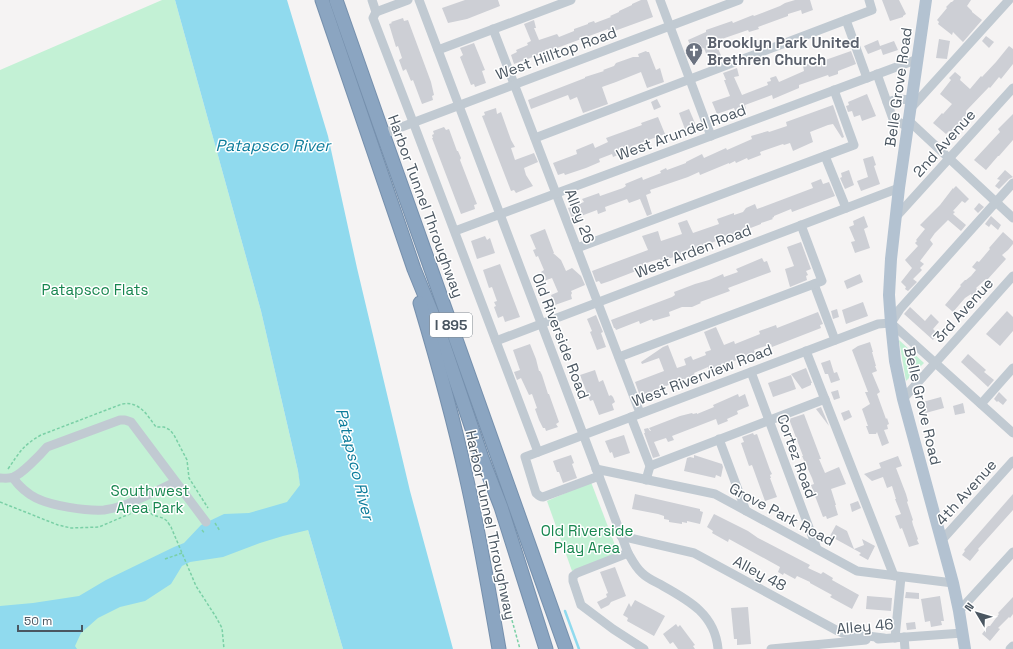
<svg xmlns="http://www.w3.org/2000/svg" width="1013" height="649" viewBox="0 0 1013 649" font-family="'Space Grotesk',sans-serif">
<rect width="100%" height="100%" fill="#f5f3f3"/>
<g fill="#c3f1d5">
<polygon points="162,0 175,0 261,311 298,471 308,530 343,649 0,649 0,70"/>
<polygon points="899,340 924,363 906,381"/>
<polygon points="591,482 618,553 572,571 547,501"/>
</g>
<polygon fill="#90daee" points="175,0 287,0 328,136 357,268 410,491 453,649 343,649 308,530 283,536 260,543 223,557 190,562 182,566 171,584 145,601 120,607 98,618 81,633 75,646 77,649 0,649 0,606 33,603 79,596 106,580 174,547 184,543 201,525 224,514 249,513 287,502 300,485 298,471 261,311"/>
<g fill="none" stroke-linecap="round" stroke-linejoin="round">
<polyline stroke="#90daee" stroke-width="2.5" points="565,611 579,649"/>
</g>
<g fill="#cdcfd5">
<polygon points="465,0 498,0 500,6 467,19 448,23 442,8"/>
<polygon points="641,0 647,0 653,17 609,33 608,29 514,64 511,55 517,52 516,50 528,45 527,43 531,41 524,24 534,20 536,28 534,28 539,40 557,34 559,37 574,31 574,29 588,24 588,23 594,21 595,23 611,17 610,16 619,12 619,11 632,5 632,4"/>
<polygon points="795,0 810,0 813,10 802,14 801,10 788,14 788,16 758,27 759,29 749,32 748,30 716,41 717,44 716,44 723,60 714,63 714,62 710,64 704,48 694,52 693,49 692,50 688,40 706,32 706,30 732,21 733,23 753,15 754,16 780,6 785,3"/>
<polygon points="882,0 899,0 906,14 903,16 903,17 890,21"/>
<polygon points="954,0 971,0 967,6 972,11 972,12 982,20 963,42 953,32 952,35 938,24 939,22 937,20 947,8 946,7 951,2 952,2"/>
<polygon points="403,18 404,21 408,20 431,82 434,95 432,96 433,100 422,104 413,80 411,81 406,69 403,71 399,60 402,58 398,46 396,47 392,34 389,24 392,23 391,22"/>
<polygon points="986,36 994,42 989,48 982,41"/>
<polygon points="758,39 760,46 751,49 749,43"/>
<polygon points="939,39 950,41 947,59 936,58"/>
<polygon points="878,40 880,46 894,41 898,50 883,55 881,49 868,54 864,46"/>
<polygon points="474,43 485,70 482,71 486,83 475,87 474,84 471,85 460,57 463,55 460,48"/>
<polygon points="1009,46 1013,49 1013,64 1001,79 999,77 990,88 989,87 966,111 966,113 968,115 952,133 949,131 946,134 933,123 942,113 943,114 952,104 940,94 951,80 949,78 955,72 961,77 960,80 970,89 981,76 982,77 996,62"/>
<polygon points="646,51 647,52 649,52 656,70 660,68 664,82 647,88 641,72 616,82 602,87 608,104 583,113 577,97 570,100 568,95 531,109 528,100 585,78 585,77 604,71 603,70 614,66 616,63 633,57 639,57 638,54"/>
<polygon points="851,51 856,64 838,71 838,74 829,77 828,75 799,85 799,88 773,99 772,95 745,105 746,109 736,113 734,108 717,114 712,102 730,96 724,80 726,80 723,73 737,68 739,76 734,77 742,95 768,85 767,82 771,81 770,78 776,76 779,82 804,71 803,66 813,62 814,64"/>
<polygon points="867,94 876,116 862,121 860,115 854,117 852,111 848,112 846,106 849,105 848,102"/>
<polygon points="657,99 661,107 654,110 651,102"/>
<polygon points="833,105 844,137 842,138 833,124 828,125 810,132 813,142 793,151 790,143 784,145 783,144 760,152 761,155 748,160 747,158 736,163 735,161 729,164 729,163 700,175 699,172 688,177 650,190 651,193 646,195 652,214 647,216 640,199 629,203 627,199 605,207 606,211 598,214 597,210 581,216 582,218 579,219 580,222 574,224 568,208 584,202 582,199 599,193 600,196 623,188 626,186 625,184 642,177 643,180 661,173 660,171 666,168 667,170 686,163 686,162 702,154 704,158 726,148 727,150 752,139 751,136 768,131 769,132 787,126 786,122"/>
<polygon points="496,108 497,114 501,112 511,140 515,147 511,148 515,160 534,153 538,162 524,168 526,175 533,186 516,193 514,190 511,191 482,116 485,115 484,112"/>
<polygon points="689,109 697,128 686,132 679,113"/>
<polygon points="1013,114 1013,140 999,156 998,156 986,170 974,160 1000,132 998,129"/>
<polygon points="658,117 665,134 632,146 633,149 613,157 612,154 599,159 600,162 586,168 565,175 564,173 558,175 553,163 577,154 576,150 593,143 595,148 608,142 606,138 642,125 641,123"/>
<polygon points="444,127 446,130 449,129 457,151 458,151 461,158 460,160 477,204 474,205 475,209 461,214 432,138 433,138 432,135 434,134 433,131"/>
<polygon points="873,156 876,165 874,166 880,184 861,191 857,181 868,177 863,159"/>
<polygon points="849,170 854,185 845,189 840,178 842,177 841,173"/>
<polygon points="1005,170 1013,177 1009,179 999,189 995,186 1000,180 997,179"/>
<polygon points="821,179 823,184 829,182 835,196 816,203 792,212 791,209 774,216 774,217 772,218 773,219 761,223 761,224 748,229 674,257 661,261 660,259 656,260 643,264 644,268 610,281 601,284 599,281 596,282 592,271 648,250 642,236 658,231 661,241 682,234 678,223 687,220 693,233 719,224 717,219 734,213 734,215 743,212 746,208 755,204 757,209 813,188 811,183"/>
<polygon points="956,186 969,199 965,203 962,201 953,211 955,212 953,214 966,225 961,231 948,220 935,233 930,240 933,244 920,261 924,264 920,268 922,270 913,279 917,282 908,291 905,289 906,287 901,282 912,268 905,260 918,246 915,243 917,241 916,240 925,229 920,225 940,205 953,188 953,189"/>
<polygon points="979,203 984,207 978,213 974,209"/>
<polygon points="864,216 868,227 864,229 870,248 855,253 851,242 855,241 849,227 854,225 853,221"/>
<polygon points="991,216 1001,225 998,230 991,224 989,227 985,224"/>
<polygon points="545,229 554,253 553,253 561,260 566,271 572,268 581,276 585,285 571,291 572,293 571,295 572,299 555,305 551,295 558,292 552,278 544,281 541,272 544,270 538,256 536,257 533,250 536,249 530,235"/>
<polygon points="1003,232 1013,241 1013,244 1008,250 1002,255 1006,259 987,280 986,279 976,288 978,290 972,296 971,294 965,298 953,312 945,305 961,286 960,285 965,280 966,280 971,276 976,270 972,267 977,261 979,262 990,249 989,248"/>
<polygon points="485,236 487,240 490,238 495,253 477,259 471,241"/>
<polygon points="801,242 811,269 806,271 808,275 806,276 807,280 790,287 785,269 794,266 787,247"/>
<polygon points="762,258 764,262 767,261 771,272 728,288 730,291 700,302 701,303 692,307 682,307 669,312 670,316 653,321 652,319 640,324 639,321 616,330 615,328 614,328 611,320 672,297 675,295 674,292 695,284 709,280 723,274 724,277 738,272 736,269"/>
<polygon points="500,264 520,317 505,322 503,316 498,318 494,307 496,306 494,302 497,301 492,287 489,288 483,270"/>
<polygon points="860,274 863,282 847,289 844,281"/>
<polygon points="863,302 868,316 846,324 842,310"/>
<polygon points="910,307 925,321 931,314 939,322 933,329 938,334 933,340 904,314"/>
<polygon points="837,309 839,317 833,319 831,311"/>
<polygon points="1007,311 1013,317 1013,331 1000,346 986,334"/>
<polygon points="818,312 823,324 820,325 821,328 772,347 771,344 754,350 755,353 713,369 709,370 708,367 694,373 695,375 640,396 635,382 664,371 659,358 642,364 641,362 663,347 668,345 677,368 686,365 684,359 691,356 693,360 706,355 705,352 711,350 704,332 716,327 724,345 734,341 735,344 760,334 759,331 776,325 777,328"/>
<polygon points="596,315 603,332 601,333 606,347 597,350 590,332 592,331 587,319"/>
<polygon points="870,342 873,352 872,352 876,366 875,366 877,371 872,373 880,392 877,394 886,419 887,418 889,424 887,425 888,429 884,430 889,443 882,446 877,432 876,434 869,434 866,426 868,426 862,409 870,404 865,392 868,392 852,350 858,346"/>
<polygon points="530,344 536,359 539,371 540,371 542,375 548,394 549,394 559,422 556,424 558,427 546,431 545,428 543,428 539,420 535,409 537,408 532,394 529,395 521,378 517,380 514,372 520,370 513,350"/>
<polygon points="968,354 986,370 984,372 994,380 988,387 961,362"/>
<polygon points="830,360 834,373 837,372 840,380 831,383 828,374 825,374 821,363"/>
<polygon points="806,368 812,383 811,383 811,385 802,389 791,374"/>
<polygon points="595,370 599,382 603,380 609,396 611,395 613,397 615,402 612,404 614,410 599,415 593,400 590,401 580,375"/>
<polygon points="791,375 796,389 773,397 768,383"/>
<polygon points="838,390 840,398 834,400 831,392"/>
<polygon points="999,392 1007,400 1003,405 998,401 997,402 994,399"/>
<polygon points="738,394 739,397 745,394 749,406 737,411 738,414 727,419 728,421 718,425 716,419 672,436 674,440 668,442 666,438 654,442 660,456 653,458 644,433 645,433 644,429 648,428 650,431 651,431 649,428 680,416 692,413 693,414 697,413 697,414 714,407 713,405"/>
<polygon points="941,397 944,408 922,414 919,403"/>
<polygon points="963,403 965,413 955,415 953,406"/>
<polygon points="821,407 829,426 816,409"/>
<polygon points="849,410 852,417 844,421 841,413"/>
<polygon points="804,414 821,459 819,459 825,473 839,467 846,484 831,489 836,505 835,505 838,515 827,519 826,516 823,517 815,496 811,485 814,484 812,478 802,456 803,456 789,419"/>
<polygon points="753,433 754,435 757,434 770,470 772,474 770,475 771,478 770,478 777,497 765,501 752,465 749,466 741,443 744,442 742,437"/>
<polygon points="624,435 630,453 614,458 612,452 610,453 605,441"/>
<polygon points="571,455 574,463 572,464 577,478 563,483 559,472 557,472 553,461"/>
<polygon points="694,455 722,464 723,467 721,477 716,475 715,478 684,471 687,458 690,457 694,458"/>
<polygon points="898,456 902,466 896,468 906,494 908,501 907,502 913,520 912,521 913,525 918,539 917,540 919,544 909,547 902,528 900,529 895,516 901,514 895,499 896,499 892,486 887,488 883,477 872,481 864,474 881,468 879,463"/>
<polygon points="635,494 700,509 700,511 703,512 700,524 687,521 687,523 682,522 682,524 669,522 669,520 664,519 664,516 658,514 632,509"/>
<polygon points="1013,494 1013,510 978,549 979,550 970,561 962,555 965,551 964,550"/>
<polygon points="858,501 861,508 852,512 850,504"/>
<polygon points="714,514 748,531 758,538 810,565 808,568 821,574 823,572 833,578 832,580 859,595 852,609 830,597 832,595 810,583 810,582 797,576 795,579 784,573 783,575 778,572 780,567 729,539 728,542 712,533 713,531 707,527"/>
<polygon points="836,525 847,531 854,549 864,545 862,539 875,546 868,560 859,555 861,553 830,536"/>
<polygon points="615,567 626,596 611,602 609,605 601,609 597,602 607,597 606,594 608,593 600,572"/>
<polygon points="906,592 919,593 919,599 905,598"/>
<polygon points="867,596 892,598 891,611 866,609"/>
<polygon points="940,596 944,621 941,621 942,625 931,627 930,621 925,622 921,599"/>
<polygon points="1013,597 1013,614 1010,618 1009,617 998,628 1000,629 990,641 982,634 988,626 990,626 999,614 998,613"/>
<polygon points="635,600 665,616 654,636 627,621 628,618 623,615 629,603 631,607"/>
<polygon points="748,607 751,644 737,645 737,639 734,639 731,608"/>
<polygon points="915,622 916,629 907,630 906,623"/>
<polygon points="676,624 678,627 680,625 695,645 693,646 695,649 678,649 673,642 670,644 663,634"/>
</g>
<g fill="none" stroke-linecap="round" stroke-linejoin="round">
<defs>
<g id="highway">
<polyline points="322,0 414,269 438,328 482,458 501,507 546,649"/>
<polyline points="336,0 383,134 566,649"/>
<path d="M 420,303 C 437,360 453,417 466,476 C 479,533 489,591 499,649"/>
</g>
</defs>
<use href="#highway" stroke="#7690ad" stroke-width="15"/>
<g stroke="#7ad0a6" stroke-width="1.5" stroke-dasharray="3 2" stroke-linecap="butt">
<path d="M 8,469 C 19,453 23,445 41,435 L 122,404 C 140,401 147,415 156,427 L 164,427 L 170,430 L 174,435 L 187,460 L 189,478 L 208,508"/>
<path d="M 0,502 L 58,525 L 71,528 L 99,527 L 148,506 C 149,519 160,514 167,521 C 168,522 170,526 171,527 L 196,586 L 216,617 L 222,628 L 224,649"/>
<polyline points="215,523 220,531"/>
<polyline points="202,530 205,534"/>
<polyline points="165,559 182,553"/>
<polyline points="499,583 500,583 510,613 520,649"/>
</g>
<g stroke="#c1cad2" stroke-width="9">
<polyline points="372,0 376,12"/>
<path d="M 419,0 L 628,553 C 632,560 636,568 642,573 C 648,579 656,582 663,586 C 690,601 715,615 718,649"/>
<polyline points="660,0 711,136"/>
<polyline points="376,12 373,18 413,122 538,452"/>
<polyline points="376,12 408,0"/>
<polyline points="846,20 867,78"/>
<polyline points="493,29 640,413"/>
<polyline points="438,50 571,0"/>
<polyline points="877,74 893,119 908,127"/>
<polyline points="887,102 898,99 912,100"/>
<polyline points="910,109 1009,0"/>
<polyline points="909,121 1013,218"/>
<polyline points="383,134 739,0"/>
<polyline points="535,138 872,10 869,0"/>
<polyline points="825,156 846,208"/>
<polyline points="895,218 1013,88"/>
<polyline points="801,225 822,281 814,284 835,340"/>
<polyline points="455,231 918,59"/>
<polyline points="577,248 854,145 834,90"/>
<polyline points="891,323 900,309 1013,183"/>
<polyline points="891,323 1013,433"/>
<polyline points="496,341 899,188"/>
<polyline points="806,351 894,576"/>
<polyline points="619,357 814,284"/>
<polyline points="751,372 817,549"/>
<polyline points="903,399 1013,276"/>
<polyline points="981,404 1013,368"/>
<polyline points="631,417 650,466 646,480"/>
<polyline points="719,439 746,511"/>
<polyline points="650,466 825,399"/>
<polyline points="596,469 715,494 857,571 953,583"/>
<path d="M 599,476 L 543,497 C 540,497 538,495 536,493 L 525,457 L 878,324 L 891,323"/>
<path d="M 0,478 C 4,478 9,479 13,477 C 21,475 41,454 47,447 L 120,420 L 125,420 L 131,422 L 206,522"/>
<path d="M 13,478 C 19,486 26,493 36,498 C 52,506 86,511 104,510 C 111,509 119,507 125,505 C 142,498 159,490 175,482"/>
<polyline points="621,536 694,553 836,630 843,633 884,638"/>
<polyline points="941,541 1013,461"/>
<polyline points="628,553 577,573 573,576 573,581 581,605 613,629 644,649"/>
<polyline points="959,611 1013,552"/>
<polyline points="904,637 905,649"/>
<polyline points="895,638 901,577"/>
<polyline points="878,639 963,633"/>
<polyline points="771,649 866,640"/>
<polyline points="1010,649 1013,646"/>
</g>
<polyline stroke="#b3c2d1" stroke-width="12" points="926,0 899,188 891,259 889,295 891,323 895,361 903,399 953,583 959,611 965,649"/>
<use href="#highway" stroke="#8ba5c1" stroke-width="13"/>
</g>
<defs>
<symbol id="church-pin" viewBox="-11 -11 22 30"><path d="M0 17L-7.5 6A9.5 9.5 0 1 1 7.5 6Z" fill="#6b7280" stroke="#fff"/><path d="M-1.2-6h2.4v3.5h3.3v2.4h-3.3V6h-2.4V-.1h-3.3v-2.4h3.3Z" fill="#fff"/></symbol>
</defs>
<g fill-rule="evenodd">
<use href="#church-pin" x="684" y="41" width="20" height="27"/>
</g>
<g text-anchor="middle" dominant-baseline="central" stroke-width="3" stroke-linejoin="round" paint-order="stroke">
<rect fill="#fff" stroke="#808990" stroke-width="1" x="430" y="313" width="42" height="24" rx="3"/>
<g font-size="14" font-weight="bold" fill="#4a5661">
<text x="451" y="325">I 895</text>
</g>
<g font-size="15" font-weight="bold" fill="#5b616d" stroke="#fff" text-anchor="start">
<text x="707" y="42">Brooklyn Park United<tspan x="707" dy="17">Brethren Church</tspan></text>
</g>
<g font-size="15" fill="#4a5661" stroke="#fff">
<text transform="translate(556 53) rotate(-20)">West Hilltop Road</text>
<text transform="translate(898 87) rotate(-82)">Belle Grove Road</text>
<text transform="translate(681 132) rotate(-20)">West Arundel Road</text>
<text transform="translate(944 143) rotate(-48)">2nd Avenue</text>
<text transform="translate(426 206) rotate(70)">Harbor Tunnel Throughway</text>
<text transform="translate(580 216) rotate(69)">Alley 26</text>
<text transform="translate(693 251) rotate(-21)">West Arden Road</text>
<text transform="translate(963 310) rotate(-48)">3rd Avenue</text>
<text transform="translate(561 336) rotate(69)">Old Riverside Road</text>
<text transform="translate(702 375) rotate(-21)">West Riverview Road</text>
<text transform="translate(923 406) rotate(77)">Belle Grove Road</text>
<text transform="translate(797 456) rotate(70)">Cortez Road</text>
<text transform="translate(966 492) rotate(-48)">4th Avenue</text>
<text transform="translate(782 514) rotate(28)">Grove Park Road</text>
<text transform="translate(491 525) rotate(78)">Harbor Tunnel Throughway</text>
<text transform="translate(760 573) rotate(28)">Alley 48</text>
<text transform="translate(865 626) rotate(-5)">Alley 46</text>
</g>
<g font-size="15" fill="#17864f" stroke="#fff">
<text x="95" y="289">Patapsco Flats</text>
<text x="150" y="490">Southwest<tspan x="150" dy="17">Area Park</tspan></text>
<text x="587" y="530">Old Riverside<tspan x="587" dy="17">Play Area</tspan></text>
</g>
<g font-size="16" font-style="italic" fill="#0c7c9b" stroke="#fff">
<text x="273" y="145">Patapsco River</text>
<text transform="translate(355 464) rotate(76)">Patapsco River</text>
</g>
</g>
<g transform="translate(977 613) rotate(308)" stroke="#ffffff" stroke-width="3" paint-order="stroke">
<path d="M0-3L7 15L0 10L-7 15Z" fill="#4a5661"/>
<text y="-6" font-size="11" font-weight="bold" text-anchor="middle" fill="#4a5661">N</text>
</g>
<path d="M18 625v6h64v-6" fill="none" stroke="#4a5661" stroke-width="2"/>
<text x="24" y="625" font-size="12" fill="#4a5661" stroke="#ffffff" stroke-width="3" paint-order="stroke">50 m</text>
</svg>
